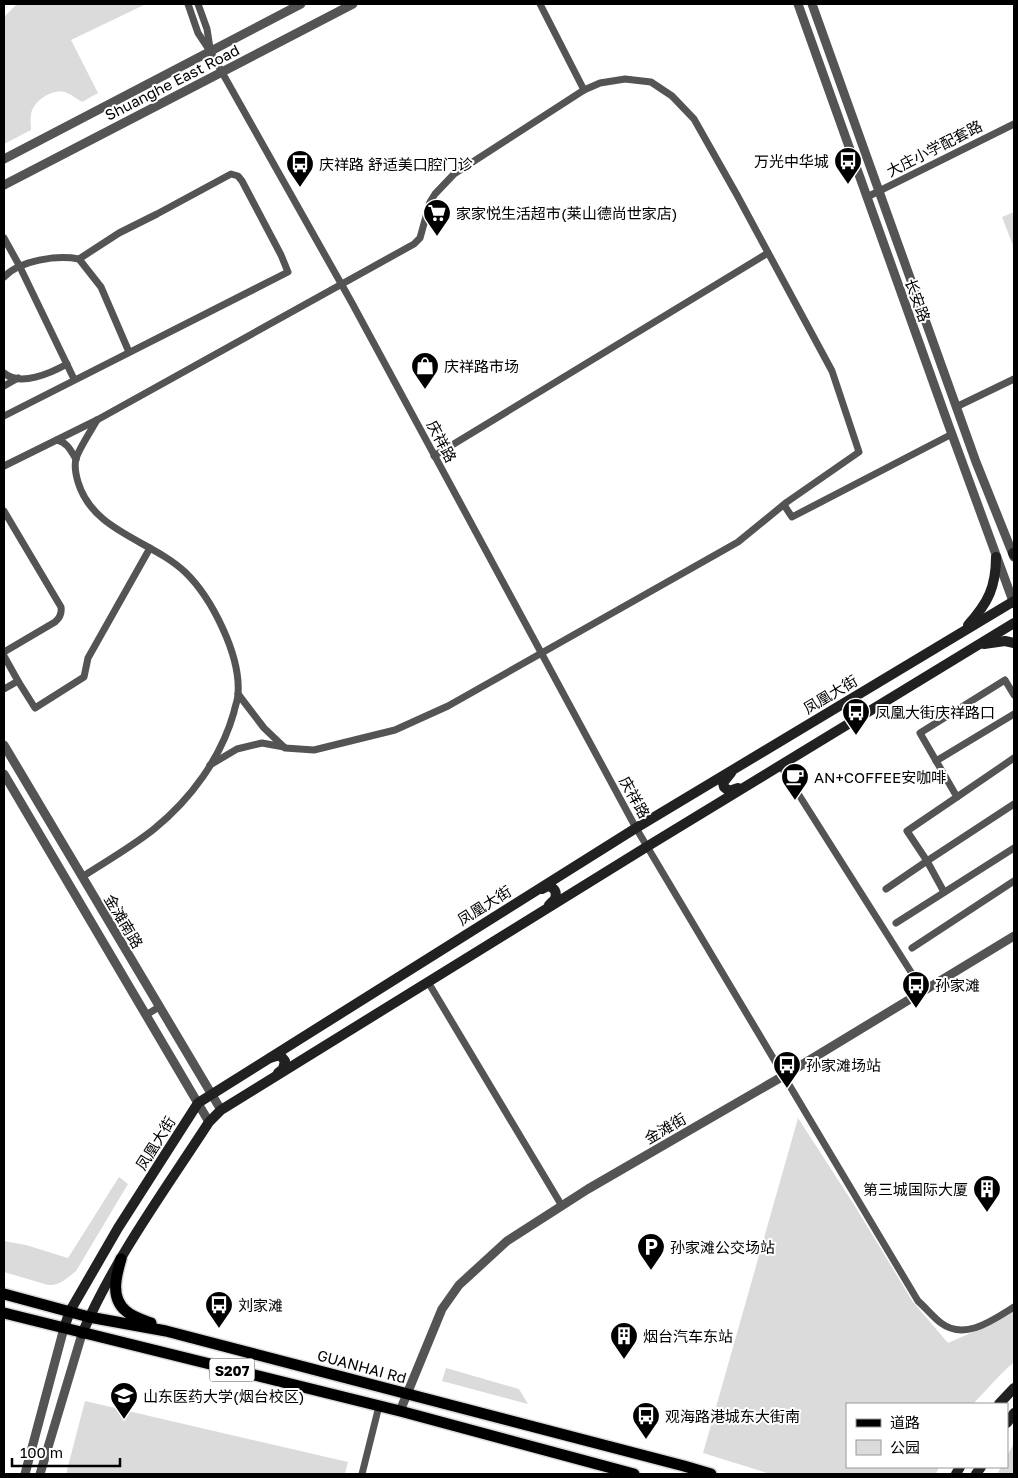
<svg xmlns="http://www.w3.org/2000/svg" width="1018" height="1478" viewBox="0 0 1018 1478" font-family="'Golos Text','Noto Sans SC',sans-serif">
<rect width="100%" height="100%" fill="#fff"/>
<g fill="#dbdbdb">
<path d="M 17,4 L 146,4 L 71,40 L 98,93 L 82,102 C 77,99 71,94 65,92 C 52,89 34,100 31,114 C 30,119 31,125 31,130 L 4,144 L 4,17 Z"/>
<polygon points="1014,212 1014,248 1002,217"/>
<polygon points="798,1118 853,1203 913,1302 948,1343 995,1322 1014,1311 1014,1362 1001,1374 973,1404 847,1404 847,1467 939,1467 936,1474 770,1474 703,1453"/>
<path d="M 119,1177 L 128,1184 L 76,1271 C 67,1278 60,1286 48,1285 L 4,1272 L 4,1241 L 26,1245 L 68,1258 Z"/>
<polygon points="446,1368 519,1389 528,1404 442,1381"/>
<polygon points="85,1401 348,1462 345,1474 66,1474"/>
<polygon points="1014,1443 1014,1474 997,1474 1001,1467 1007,1467 1007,1456"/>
</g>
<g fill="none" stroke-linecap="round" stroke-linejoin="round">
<defs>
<g id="primary">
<path d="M 121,1259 C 116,1276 110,1298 126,1311 C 132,1317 143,1320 151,1323"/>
<polyline points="4,1294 89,1317 166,1331 684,1466 711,1474"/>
<polyline points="4,1313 400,1411 634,1474"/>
</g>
</defs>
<use href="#primary" stroke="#dbdbdb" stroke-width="14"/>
<g stroke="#545454" stroke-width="7">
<path d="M 188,4 L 198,33 L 210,51 L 352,303 L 636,828 L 918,1301 C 926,1308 933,1317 941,1323 C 965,1341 993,1320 1014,1307"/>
<polyline points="198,4 207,29 210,48"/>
<polyline points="867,197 1014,124"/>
<polyline points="4,238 19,265 74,379"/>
<polyline points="79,259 101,287 129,352"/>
<path d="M 4,277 C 20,260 57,255 79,259 L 119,233 L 157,214 L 231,174 L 238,176 L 242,181 L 281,255 L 288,272 L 4,416"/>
<path d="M 4,373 C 20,387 51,373 67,364"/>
<polyline points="4,386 18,378"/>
<polyline points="956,407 1014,379"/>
<path d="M 57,440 C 67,442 71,451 76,459"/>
<polyline points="434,456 768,253"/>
<polyline points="4,466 97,420 414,244 420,238 430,202 435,194 454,174 584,90 540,4"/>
<polyline points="784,505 792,517 952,434"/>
<path d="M 4,511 L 61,607 C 62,614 60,618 55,622 L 4,652"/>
<polyline points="4,656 18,681 4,689"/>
<polyline points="18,681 35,708 84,677 88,658 150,548"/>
<polyline points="238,694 264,728 285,748 314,750 395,730 448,706 738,542 787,502 859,452 832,371 737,195 694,119 672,96 651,82 625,79 600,83 584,90"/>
<polyline points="936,761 1014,714"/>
<polyline points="210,765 237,749 262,743 284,747"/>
<polyline points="780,765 923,991"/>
<polyline points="957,797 1014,758"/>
<path d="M 82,877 C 105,862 133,846 154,829 C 191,799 221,758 234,712 C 235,706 238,700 238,694 C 241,656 212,598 185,572 C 151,540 93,532 78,482 C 76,475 74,466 76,459 C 78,450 92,429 97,420"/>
<polyline points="886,889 927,861 907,831 957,797 920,733 1005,680 1014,695"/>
<polyline points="944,892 927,861 1014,804"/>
<polyline points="896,923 1014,848"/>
<polyline points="912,948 1014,881"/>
<polyline points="428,982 562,1206"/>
<polyline points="146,1015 159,1007"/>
<polyline points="362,1474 379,1406"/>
</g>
<g stroke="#545454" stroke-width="9">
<polyline points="798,4 946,418 1014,604"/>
<polyline points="812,4 976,462 1014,557"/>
<polyline points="4,159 301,4"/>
<polyline points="4,185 353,4"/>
<polyline points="4,745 221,1110"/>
<polyline points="4,774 209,1122"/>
<polyline points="400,1411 442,1309 459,1285 507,1241 588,1189 785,1075 1014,936"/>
<polyline points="25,1474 64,1328"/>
<polyline points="40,1474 82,1334"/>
</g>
<g stroke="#212121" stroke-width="10">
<polyline points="1013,553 1014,555"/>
<path d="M 968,625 C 988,603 996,587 996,557"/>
<polyline points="984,644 1005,641 1014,643"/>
<polyline points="731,773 723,783 724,787 729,791 738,788"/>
<path d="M 542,889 L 548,886 C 555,888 557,892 555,899 L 549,905"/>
<polyline points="270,1058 280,1055 285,1061 283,1069 278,1073"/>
<polyline points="64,1328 70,1311 118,1228 198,1103 636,828 1014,601"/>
<path d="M 82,1334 C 114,1259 165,1190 209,1122 L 221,1110 L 648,846 L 1014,623"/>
<polyline points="999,1404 1014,1388"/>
<polyline points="1007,1423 1014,1413"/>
<polyline points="956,1474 960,1467"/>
<polyline points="976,1474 981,1467"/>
</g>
<use href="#primary" stroke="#000" stroke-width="11"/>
</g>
<defs>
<symbol id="bus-pin" viewBox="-11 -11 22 30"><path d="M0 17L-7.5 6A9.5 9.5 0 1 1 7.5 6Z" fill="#000" stroke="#fff"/><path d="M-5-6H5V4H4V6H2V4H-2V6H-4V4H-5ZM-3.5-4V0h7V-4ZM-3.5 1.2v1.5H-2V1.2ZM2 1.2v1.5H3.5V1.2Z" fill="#fff"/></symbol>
<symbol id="supermarket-pin" viewBox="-11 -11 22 30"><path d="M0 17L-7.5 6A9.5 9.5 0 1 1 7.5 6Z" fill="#000" stroke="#fff"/><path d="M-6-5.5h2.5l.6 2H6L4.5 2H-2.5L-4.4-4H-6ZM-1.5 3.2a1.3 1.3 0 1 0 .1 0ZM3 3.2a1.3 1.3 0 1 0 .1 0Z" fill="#fff"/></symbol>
<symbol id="shop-pin" viewBox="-11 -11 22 30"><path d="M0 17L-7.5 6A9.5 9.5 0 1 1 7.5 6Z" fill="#000" stroke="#fff"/><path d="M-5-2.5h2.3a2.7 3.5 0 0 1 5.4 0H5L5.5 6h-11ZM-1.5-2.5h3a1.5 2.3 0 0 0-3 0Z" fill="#fff"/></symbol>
<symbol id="cafe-pin" viewBox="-11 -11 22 30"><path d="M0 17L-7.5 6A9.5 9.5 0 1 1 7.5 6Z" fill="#000" stroke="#fff"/><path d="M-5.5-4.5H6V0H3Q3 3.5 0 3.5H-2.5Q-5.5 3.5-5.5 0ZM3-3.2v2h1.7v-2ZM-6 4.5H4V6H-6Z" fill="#fff"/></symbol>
<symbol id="building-pin" viewBox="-11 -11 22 30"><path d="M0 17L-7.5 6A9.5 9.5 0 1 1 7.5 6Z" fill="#000" stroke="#fff"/><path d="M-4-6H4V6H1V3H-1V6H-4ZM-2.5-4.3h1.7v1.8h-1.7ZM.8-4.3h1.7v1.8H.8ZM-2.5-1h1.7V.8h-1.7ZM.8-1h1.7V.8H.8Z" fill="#fff"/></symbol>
<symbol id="parking-pin" viewBox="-11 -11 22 30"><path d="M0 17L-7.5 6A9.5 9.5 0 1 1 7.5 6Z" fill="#000" stroke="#fff"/><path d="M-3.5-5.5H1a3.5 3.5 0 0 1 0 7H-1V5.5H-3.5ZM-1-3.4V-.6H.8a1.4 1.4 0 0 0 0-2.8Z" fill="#fff"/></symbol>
<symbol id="university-pin" viewBox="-11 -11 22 30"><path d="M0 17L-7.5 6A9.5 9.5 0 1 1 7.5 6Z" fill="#000" stroke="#fff"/><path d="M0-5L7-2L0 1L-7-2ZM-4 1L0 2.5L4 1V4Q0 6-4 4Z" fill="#fff"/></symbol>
</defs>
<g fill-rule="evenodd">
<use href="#bus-pin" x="832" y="145" width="32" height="43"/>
<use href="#bus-pin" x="284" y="148" width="32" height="43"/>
<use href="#supermarket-pin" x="421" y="197" width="32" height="43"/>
<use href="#shop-pin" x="409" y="350" width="32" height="43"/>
<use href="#bus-pin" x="840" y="696" width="32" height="43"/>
<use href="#cafe-pin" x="779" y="761" width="32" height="43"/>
<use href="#bus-pin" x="900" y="969" width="32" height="43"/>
<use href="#bus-pin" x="771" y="1049" width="32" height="43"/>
<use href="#building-pin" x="971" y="1173" width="32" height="43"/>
<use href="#parking-pin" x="635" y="1231" width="32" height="43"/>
<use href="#bus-pin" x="203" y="1289" width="32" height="43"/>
<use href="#building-pin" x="608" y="1320" width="32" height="43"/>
<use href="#university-pin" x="108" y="1380" width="32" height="43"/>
<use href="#bus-pin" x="630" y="1400" width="32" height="43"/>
</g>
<g text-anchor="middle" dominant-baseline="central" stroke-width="4" stroke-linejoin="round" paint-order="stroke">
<rect fill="#fff" stroke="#4c4c4c" stroke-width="1" x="209.5" y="1358.5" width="45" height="23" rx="4"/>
<g font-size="14" font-weight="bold" fill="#000">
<text x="232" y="1370">S207</text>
</g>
<g font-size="15" fill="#000" stroke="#fff">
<text transform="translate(172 82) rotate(-27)">Shuanghe East Road</text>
<text transform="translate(934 148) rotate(-27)">大庄小学配套路</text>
<text transform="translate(918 300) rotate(70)">长安路</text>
<text transform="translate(442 441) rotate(62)">庆祥路</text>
<text transform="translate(830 694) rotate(-31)">凤凰大街</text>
<text transform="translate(635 797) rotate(61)">庆祥路</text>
<text transform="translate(484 905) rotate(-32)">凤凰大街</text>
<text transform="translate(124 921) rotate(59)">金滩南路</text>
<text transform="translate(665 1128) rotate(-30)">金滩街</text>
<text transform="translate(155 1143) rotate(-58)">凤凰大街</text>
<text transform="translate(362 1366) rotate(15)">GUANHAI Rd</text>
</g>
<g font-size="15" fill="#000" stroke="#fff" text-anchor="start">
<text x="829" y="161" text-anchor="end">万光中华城</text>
<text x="319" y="164">庆祥路 舒适美口腔门诊</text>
<text x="456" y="213">家家悦生活超市(莱山德尚世家店)</text>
<text x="444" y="366">庆祥路市场</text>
<text x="875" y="712">凤凰大街庆祥路口</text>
<text x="814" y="777">AN+COFFEE安咖啡</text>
<text x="935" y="985">孙家滩</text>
<text x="806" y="1065">孙家滩场站</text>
<text x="968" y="1189" text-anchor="end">第三城国际大厦</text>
<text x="670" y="1247">孙家滩公交场站</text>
<text x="238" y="1305">刘家滩</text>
<text x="643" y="1336">烟台汽车东站</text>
<text x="143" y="1396">山东医药大学(烟台校区)</text>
<text x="665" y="1416">观海路港城东大街南</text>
</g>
</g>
<rect width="1018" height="1478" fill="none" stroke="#000000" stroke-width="10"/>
<rect x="846" y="1403" width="162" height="65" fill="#ffffff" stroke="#999999"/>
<rect x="856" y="1419" width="25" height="8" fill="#000000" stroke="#999999"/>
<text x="890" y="1428" font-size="15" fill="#000000">道路</text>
<rect x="856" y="1440" width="25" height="15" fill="#dbdbdb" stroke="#999999"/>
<text x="890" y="1453" font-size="15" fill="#000000">公园</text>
<path d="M12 1458v8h108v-8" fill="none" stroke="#000000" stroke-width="2.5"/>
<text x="20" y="1458" font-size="15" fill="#000000" stroke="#ffffff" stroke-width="4" paint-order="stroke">100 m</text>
</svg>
